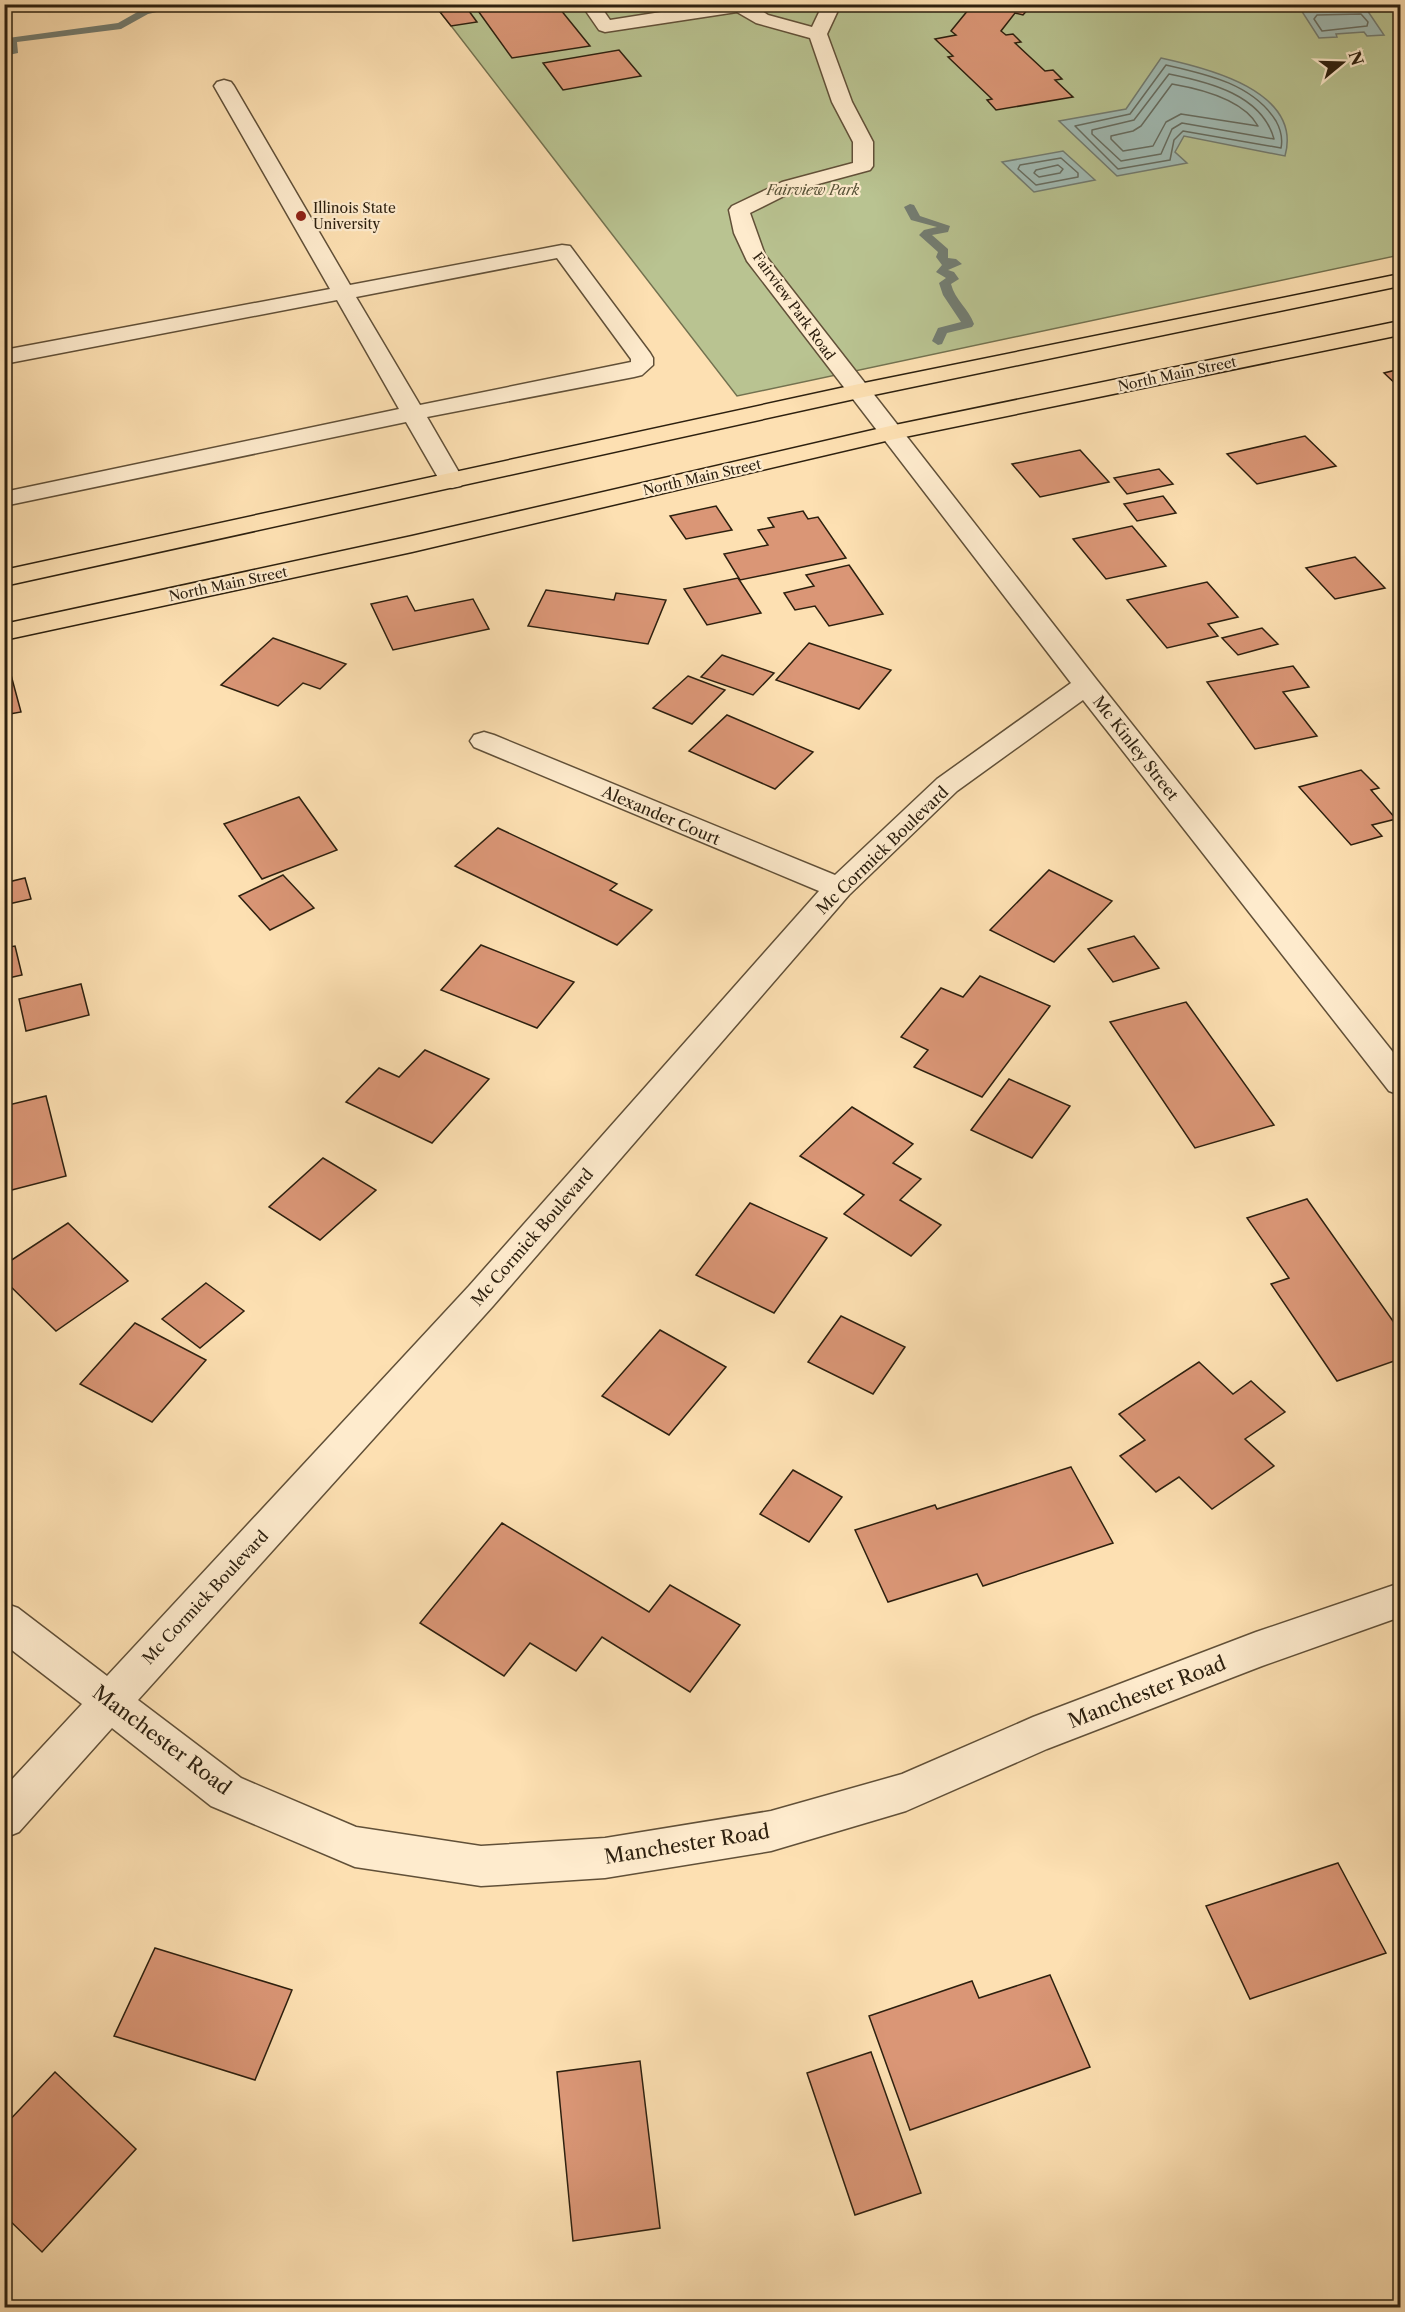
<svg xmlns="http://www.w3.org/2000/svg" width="1405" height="2312" viewBox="0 0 1405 2312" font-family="'Libre Caslon Text',serif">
<rect width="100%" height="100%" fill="#fde0b2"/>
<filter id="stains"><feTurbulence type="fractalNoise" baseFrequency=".00333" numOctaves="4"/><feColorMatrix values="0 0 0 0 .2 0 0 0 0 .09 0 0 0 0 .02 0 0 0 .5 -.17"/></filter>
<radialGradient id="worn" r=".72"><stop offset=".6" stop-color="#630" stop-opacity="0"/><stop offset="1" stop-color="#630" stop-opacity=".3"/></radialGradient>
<polygon fill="#b9c391" stroke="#737250" stroke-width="1.5" points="435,5 1400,5 1400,255 737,396"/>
<g fill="#a1bbb4" stroke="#737d72" stroke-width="1.5">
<polygon points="1365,7 1384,35 1367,36 1364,32 1336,34 1337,37 1319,38 1301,10"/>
<path d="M 1161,58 C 1207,68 1303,91 1285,156 L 1184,136 L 1175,152 L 1187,163 L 1117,176 L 1059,121 L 1126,109 Z"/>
<polygon points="1063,151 1095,180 1034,192 1002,162"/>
</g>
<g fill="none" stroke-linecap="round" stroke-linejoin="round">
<g stroke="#676e62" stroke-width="1.5">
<polygon points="1361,14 1368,22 1367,26 1322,31 1314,19 1317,15"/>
<path d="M 1166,65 C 1206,74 1253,84 1276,121 C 1281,130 1283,138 1281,148 L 1183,131 L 1174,140 L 1170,160 L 1118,169 L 1075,126 L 1130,114 Z"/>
<path d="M 1169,74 C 1209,82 1262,95 1274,139 L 1182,123 L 1172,129 L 1161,154 L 1121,161 L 1092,134 L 1092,130 L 1134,120 Z"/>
<path d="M 1172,84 C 1201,89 1243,99 1258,126 L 1181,114 L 1166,122 L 1153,146 L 1123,151 L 1111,139 L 1111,136 L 1133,131 L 1141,126 Z"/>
<polygon points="1061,158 1078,173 1078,177 1036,185 1018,169 1020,165"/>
<polygon points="1058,165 1063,169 1060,173 1039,177 1034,173 1036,170"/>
</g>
<g fill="#737d72" fill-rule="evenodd">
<polygon points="169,4 192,4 148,14 121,29 17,42 18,53 4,56 4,50 9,49 8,38 118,23 141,10"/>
<path d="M 910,204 L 914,205 L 920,216 L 950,226 L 948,232 L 932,235 L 948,249 L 948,258 L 956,259 L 962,264 L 948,270 L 954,272 L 959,279 L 951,284 C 955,300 969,309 974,324 L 972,327 L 947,333 L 942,344 L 938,345 L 932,341 L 938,328 L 961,322 L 943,295 L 939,283 L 946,278 L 936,272 L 942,265 L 936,257 L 938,252 L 919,235 L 924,230 L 937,227 L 911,220 L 904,207 Z"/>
</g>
</g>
<g fill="#da9676" stroke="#2d200f" stroke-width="1.5">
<polygon points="496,4 556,4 590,46 512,58 476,8"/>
<polygon points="973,4 1023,4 1022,6 1030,7 1023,15 1015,13 1001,31 1006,35 1013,34 1021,42 1015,43 1045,71 1053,70 1062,79 1055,80 1073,97 996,110 987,100 992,99 948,57 953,56 935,39 956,35 951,31"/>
<polygon points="466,7 477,22 451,26 440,12"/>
<polygon points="619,50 641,76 563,90 543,63"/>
<polygon points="1400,369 1400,388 1384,373"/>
<polygon points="1305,436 1336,466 1257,484 1227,454"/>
<polygon points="1080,450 1109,482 1040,497 1012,464"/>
<polygon points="1159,469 1173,484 1127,494 1114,478"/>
<polygon points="1163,496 1176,513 1137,521 1124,504"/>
<polygon points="716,506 732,530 686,539 670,516"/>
<polygon points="803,511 808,519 818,517 846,558 740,580 724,554 768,545 758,530 774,527 768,518"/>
<polygon points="1132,526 1166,566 1106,579 1073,539"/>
<polygon points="1355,557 1385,588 1335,599 1306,568"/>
<polygon points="849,565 883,614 829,626 815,606 795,610 784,593 814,586 806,575"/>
<polygon points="738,578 761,613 707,625 684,589"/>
<polygon points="1207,582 1238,617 1208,624 1218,636 1167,648 1127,600"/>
<polygon points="546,590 614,600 616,593 666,600 648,644 528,626"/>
<polygon points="407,596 415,611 473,599 489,629 393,650 371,604"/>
<polygon points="1262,628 1278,644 1238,655 1222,638"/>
<polygon points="273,638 346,664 320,689 303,683 278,706 221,685"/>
<polygon points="809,643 891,670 859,709 776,680"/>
<polygon points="722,655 774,673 753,695 701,677"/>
<polygon points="1293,666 1309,687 1283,692 1317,736 1255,749 1207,682"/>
<polygon points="11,675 21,712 4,715 4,676"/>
<polygon points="688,676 725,690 692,724 653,708"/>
<polygon points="727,715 813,752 775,789 689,751"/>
<polygon points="1361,770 1379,788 1371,790 1396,819 1372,825 1382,836 1351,845 1299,787"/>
<polygon points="299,797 337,850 262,879 224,824"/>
<polygon points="498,828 617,884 610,890 652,910 617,945 455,866"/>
<polygon points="4,870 8,882 25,878 31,899 4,905"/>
<polygon points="1049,870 1112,901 1054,962 990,930"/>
<polygon points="283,875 314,908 270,930 239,896"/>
<polygon points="1134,936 1159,968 1113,982 1088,949"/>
<polygon points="481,945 574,982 537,1028 441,990"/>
<polygon points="15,946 22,975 4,979 4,948"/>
<polygon points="980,976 1050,1006 982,1097 914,1067 928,1050 901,1037 941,988 963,997"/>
<polygon points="81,984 89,1015 26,1031 19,999"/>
<polygon points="1186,1002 1274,1125 1195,1148 1110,1022"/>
<polygon points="425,1050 489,1079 432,1143 346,1102 379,1068 399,1077"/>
<polygon points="1009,1079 1070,1106 1032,1158 971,1130"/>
<polygon points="46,1096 66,1176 4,1192 4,1106"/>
<polygon points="852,1107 913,1144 893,1163 921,1179 900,1200 941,1225 911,1256 844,1214 864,1195 800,1156"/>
<polygon points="323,1158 376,1190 320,1240 269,1207"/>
<polygon points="1307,1199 1400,1331 1400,1359 1337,1381 1271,1284 1289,1278 1247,1218"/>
<polygon points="750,1203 827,1238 774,1313 696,1275"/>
<polygon points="68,1223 128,1281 56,1331 4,1280 4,1265"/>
<polygon points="206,1283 244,1311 200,1348 162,1319"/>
<polygon points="841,1316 905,1347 873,1394 808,1362"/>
<polygon points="135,1323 206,1360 152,1422 80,1384"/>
<polygon points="660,1330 726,1367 669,1435 602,1396"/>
<polygon points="1199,1362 1233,1394 1251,1381 1285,1412 1245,1439 1274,1466 1212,1509 1179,1477 1156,1492 1120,1456 1145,1440 1119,1414"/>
<polygon points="1071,1467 1113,1543 983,1586 977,1574 888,1602 855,1530 935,1505 937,1509"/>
<polygon points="793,1470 842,1497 809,1542 760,1514"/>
<polygon points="502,1523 649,1612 670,1585 740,1625 690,1692 602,1637 576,1671 530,1643 504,1676 420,1623"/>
<polygon points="1338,1863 1386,1953 1250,1999 1206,1906"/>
<polygon points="155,1948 292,1990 255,2080 114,2036"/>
<polygon points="1050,1975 1090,2067 910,2130 869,2016 972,1981 979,1998"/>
<polygon points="871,2052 921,2193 855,2215 807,2073"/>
<polygon points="640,2061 660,2228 573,2241 557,2072"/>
<polygon points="55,2072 136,2149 42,2252 4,2215 4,2126"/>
</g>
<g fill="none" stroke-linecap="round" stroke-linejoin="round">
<defs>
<g id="minor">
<polygon points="581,4 599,4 610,20 712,4 751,4 768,15 812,27 823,4 841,4 827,34 852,102 873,142 873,166 870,170 796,190 750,213 765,255 1096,679 1400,1061 1400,1095 1389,1091 1083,700 957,791 849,895 493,1306 138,1700 241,1778 356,1827 481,1846 605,1838 771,1811 902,1774 1033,1717 1256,1632 1400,1583 1400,1617 1262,1666 1047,1749 906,1811 771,1851 605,1878 481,1886 355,1867 211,1806 112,1728 19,1832 4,1838 4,1788 82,1704 4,1644 4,1603 18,1608 107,1676 469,1286 819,891 474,747 470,741 474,735 484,732 494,735 835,875 937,779 1071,683 747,261 734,233 729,210 732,206 782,182 853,163 853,142 832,102 810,38 756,23 737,12 605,32 599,30"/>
<path d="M 224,80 L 231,82 L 234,86 L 350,285 L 562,245 L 570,246 L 650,353 L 653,358 L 653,365 L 642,375 L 634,377 L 427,417 L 464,481 L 461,486 L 452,488 L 443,486 L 440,481 L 406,422 L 4,506 L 4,492 L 399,409 L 337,300 L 4,364 L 4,350 L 330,289 L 214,86 L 217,82 ZM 557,258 L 631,359 L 631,362 L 420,405 L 356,297 Z"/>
</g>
<g id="major">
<polygon points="1400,274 1400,286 859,398 4,586 4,570 859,384"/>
<polygon points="1400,321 1400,335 890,440 412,552 4,640 4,624 412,536 890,426"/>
</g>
</defs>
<use href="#minor" stroke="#615038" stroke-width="3"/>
<use href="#major" stroke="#2d200f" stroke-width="3"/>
<use href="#minor" fill="#feebcd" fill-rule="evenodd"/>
<use href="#major" fill="#fde0b2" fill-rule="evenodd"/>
</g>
<circle fill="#8f2418" stroke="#feebcd" stroke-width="2" cx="301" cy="216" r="6"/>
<g text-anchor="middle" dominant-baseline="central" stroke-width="4.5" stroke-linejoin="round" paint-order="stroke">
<g font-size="14" font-style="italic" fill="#575136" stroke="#feebcd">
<text x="813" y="190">Fairview Park</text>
</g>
<g font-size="14" fill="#2d200f" stroke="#feebcd" text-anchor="start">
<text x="313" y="208">Illinois State<tspan x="313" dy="16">University</tspan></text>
</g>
<g font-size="14" fill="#2d200f" stroke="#feebcd">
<text transform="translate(794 306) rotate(54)">Fairview Park Road</text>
<text transform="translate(1177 374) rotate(-12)">North Main Street</text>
<text transform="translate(702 477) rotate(-13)">North Main Street</text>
<text transform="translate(228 584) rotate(-12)">North Main Street</text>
</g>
<g font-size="16" fill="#2d200f" stroke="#feebcd">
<text transform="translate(1136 748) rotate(52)">Mc Kinley Street</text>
<text transform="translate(661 815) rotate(23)">Alexander Court</text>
<text transform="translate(882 850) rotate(-44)">Mc Cormick Boulevard</text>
<text transform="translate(532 1237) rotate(-49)">Mc Cormick Boulevard</text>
<text transform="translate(205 1597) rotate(-47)">Mc Cormick Boulevard</text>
</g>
<g font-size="20" fill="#2d200f" stroke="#feebcd">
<text transform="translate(1147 1692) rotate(-21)">Manchester Road</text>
<text transform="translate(162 1740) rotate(37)">Manchester Road</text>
<text transform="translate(687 1844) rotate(-9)">Manchester Road</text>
</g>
</g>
<rect width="1405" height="2312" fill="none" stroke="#fde0b2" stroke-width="24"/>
<rect x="6" y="6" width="1393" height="2300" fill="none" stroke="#2d200f" stroke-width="3"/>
<rect x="12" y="12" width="1381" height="2288" fill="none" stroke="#2d200f" stroke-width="1.5"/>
<g transform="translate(1342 63) rotate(71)" stroke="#feebcd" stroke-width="4.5" paint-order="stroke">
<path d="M0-4.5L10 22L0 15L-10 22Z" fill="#2d200f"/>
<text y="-9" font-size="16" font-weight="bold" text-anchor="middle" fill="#2d200f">N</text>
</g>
<rect width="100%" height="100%" filter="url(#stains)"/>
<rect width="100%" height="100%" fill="url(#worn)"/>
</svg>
